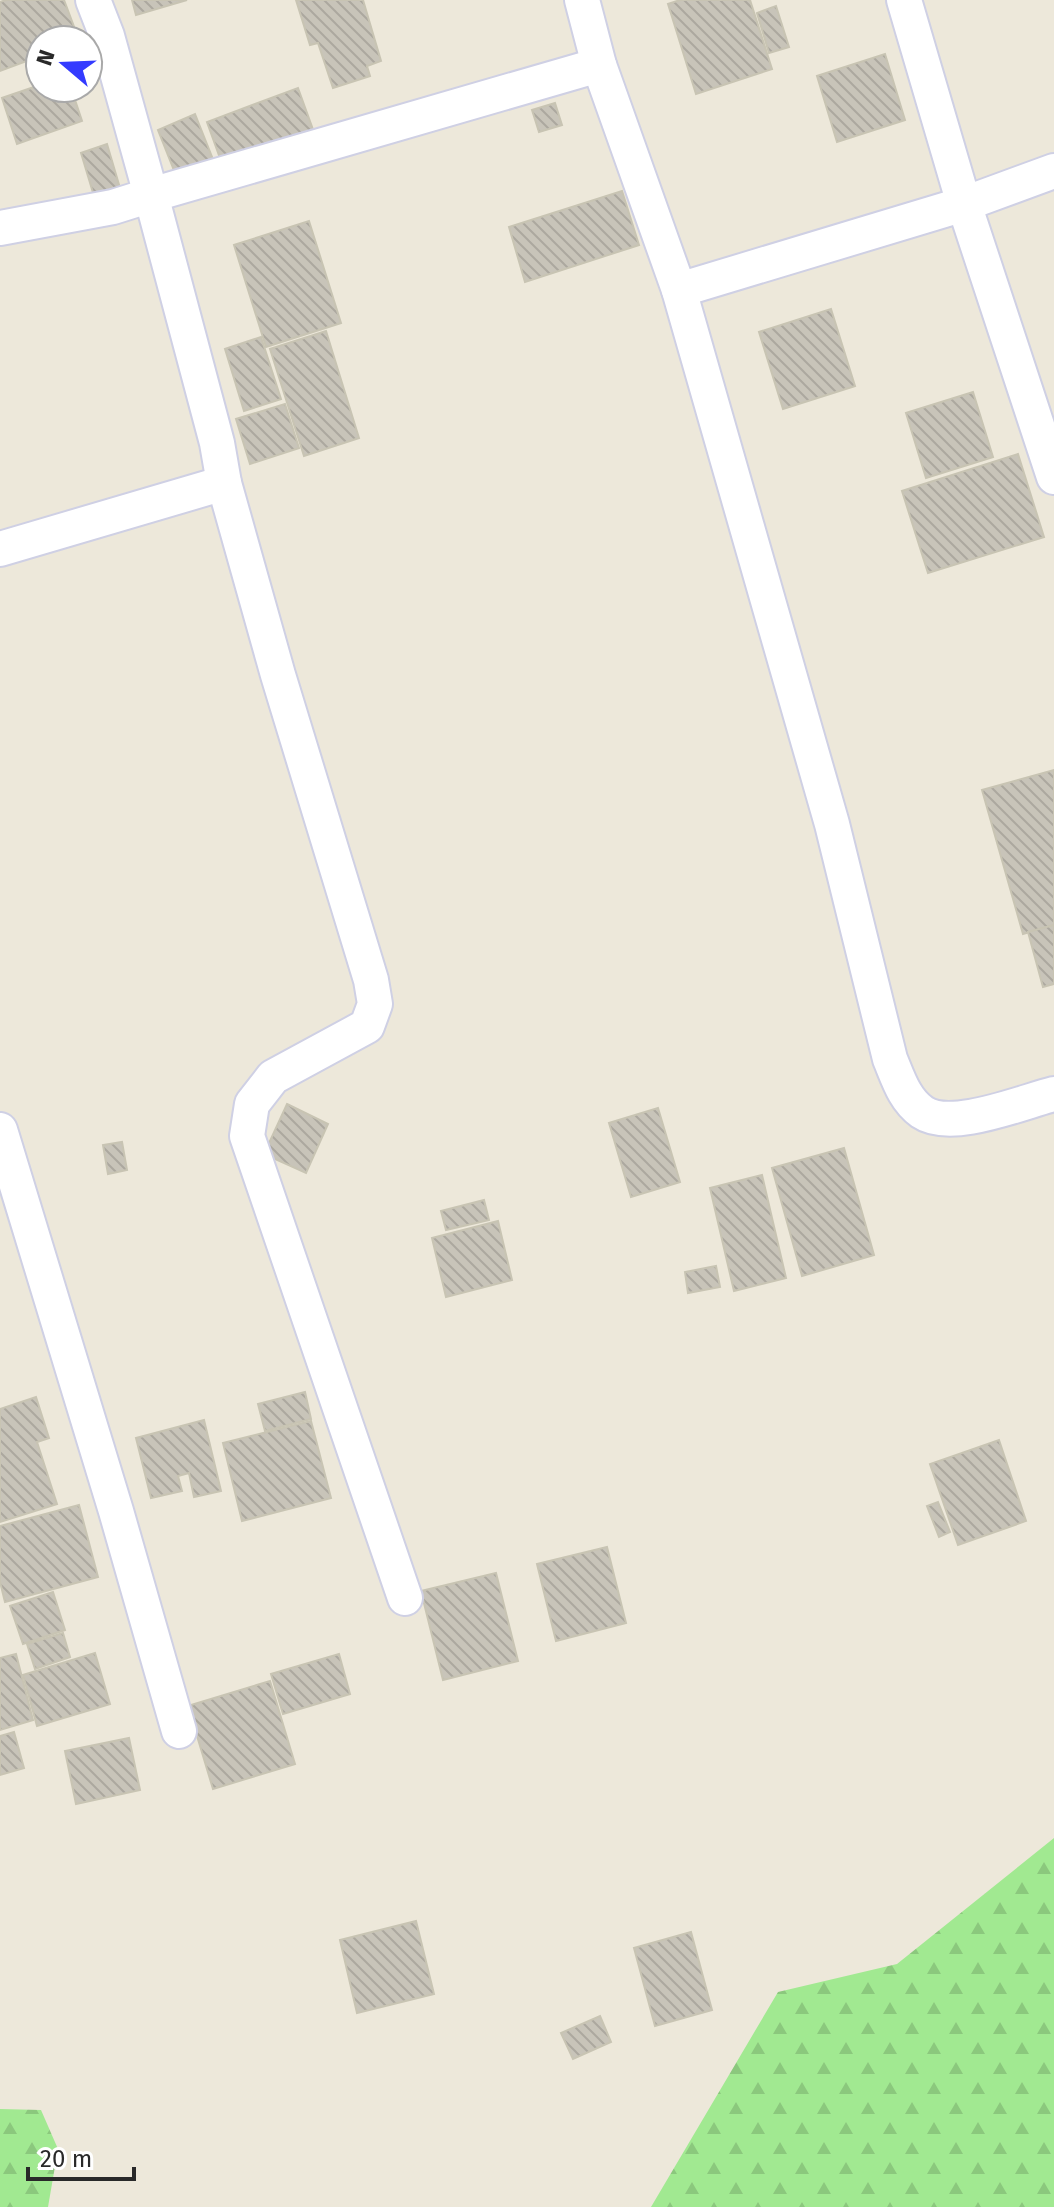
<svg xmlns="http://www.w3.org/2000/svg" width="1054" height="2207" viewBox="0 0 1054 2207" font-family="'Fira Sans',sans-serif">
<defs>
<pattern id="forest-firs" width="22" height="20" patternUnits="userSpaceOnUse" patternTransform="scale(2)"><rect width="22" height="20" fill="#a1e991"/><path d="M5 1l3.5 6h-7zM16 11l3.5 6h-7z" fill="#8bc87d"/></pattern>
<pattern id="building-back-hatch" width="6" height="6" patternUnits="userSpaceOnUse" patternTransform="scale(2)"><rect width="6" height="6" fill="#c8c4b9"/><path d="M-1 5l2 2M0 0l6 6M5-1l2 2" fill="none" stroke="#aca89f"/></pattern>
</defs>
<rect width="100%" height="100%" fill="#ede8da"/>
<g fill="url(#forest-firs)">
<polygon points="1054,1838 1054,2207 651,2207 778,1992 897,1964"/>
<polygon points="0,2109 41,2110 58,2149 48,2207 0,2207"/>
</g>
<g fill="url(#building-back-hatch)" stroke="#c8c4b3" stroke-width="2">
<polygon points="6,0 64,0 79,40 40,40 40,56 0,71 0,2"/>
<polygon points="132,0 187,0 136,15"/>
<polygon points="296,0 363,0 381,61 367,66 370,76 333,88 318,43 310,45"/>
<polygon points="680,0 750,0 772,69 696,94 668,4"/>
<polygon points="776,6 789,47 769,53 757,13"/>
<polygon points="885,54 905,120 837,142 817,76"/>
<polygon points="88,59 96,82 88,85"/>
<polygon points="40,85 40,88 71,88 82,121 17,144 2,98"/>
<polygon points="298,88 316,138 225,172 207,122"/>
<polygon points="555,103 562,125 539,132 532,110"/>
<polygon points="195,114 216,167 179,183 158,130"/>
<polygon points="107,144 120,188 94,196 81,153"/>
<polygon points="622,191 639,245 525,282 509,227"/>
<polygon points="309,221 341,323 266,347 234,245"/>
<polygon points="831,309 855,386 783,409 759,332"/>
<polygon points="326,331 359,438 304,456 270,349"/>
<polygon points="261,337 281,399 244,411 225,349"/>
<polygon points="973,392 993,457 926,478 906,413"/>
<polygon points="285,404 299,448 250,464 236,419"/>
<polygon points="1018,454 1044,537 928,573 902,491"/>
<polygon points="1054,770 1054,925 1023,934 982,790"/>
<polygon points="1054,925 1054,984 1043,987 1028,932"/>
<polygon points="287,1104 328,1124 306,1173 264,1154"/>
<polygon points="658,1108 680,1182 631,1197 609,1123"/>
<polygon points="122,1142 127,1170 108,1174 103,1145"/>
<polygon points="844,1148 874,1255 802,1276 772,1168"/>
<polygon points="762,1175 786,1278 734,1291 710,1188"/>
<polygon points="484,1200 489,1220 446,1230 441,1211"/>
<polygon points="498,1221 512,1280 446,1297 432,1238"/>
<polygon points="716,1266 720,1287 688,1293 685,1272"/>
<polygon points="305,1392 311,1419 265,1431 258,1404"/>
<polygon points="36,1397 49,1438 37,1442 57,1504 0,1522 0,1409"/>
<polygon points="204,1420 221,1491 194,1497 189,1473 178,1476 182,1491 151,1498 136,1438"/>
<polygon points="311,1421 331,1498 242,1521 223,1443"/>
<polygon points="999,1440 1026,1521 958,1545 930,1464"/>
<polygon points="938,1502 950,1532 939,1537 927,1506"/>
<polygon points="79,1505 98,1577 5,1602 0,1582 0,1526"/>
<polygon points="607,1547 626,1623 556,1641 537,1564"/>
<polygon points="496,1573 518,1661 443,1680 421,1591"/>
<polygon points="53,1592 65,1630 23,1644 10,1606"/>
<polygon points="63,1633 70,1657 35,1669 27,1644"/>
<polygon points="95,1653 110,1704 37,1726 23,1675"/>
<polygon points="16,1654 33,1720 0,1730 0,1658"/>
<polygon points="339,1654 350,1694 283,1714 271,1674"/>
<polygon points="270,1681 295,1764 213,1789 188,1706"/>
<polygon points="14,1732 24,1768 0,1775 0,1736"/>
<polygon points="129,1738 140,1790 76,1804 65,1751"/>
<polygon points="416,1921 434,1994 357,2013 340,1940"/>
<polygon points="691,1932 712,2010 655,2026 634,1948"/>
<polygon points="600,2016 611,2042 573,2059 561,2033"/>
</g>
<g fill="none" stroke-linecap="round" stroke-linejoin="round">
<defs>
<g id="minor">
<path d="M 582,0 L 599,65 L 679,290 L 832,824 L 890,1059 C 898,1078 904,1099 922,1112 C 951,1132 1022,1102 1054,1094"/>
<polyline points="904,0 964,204 1054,477"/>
<polyline points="0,228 113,207 151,195 107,36 93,0"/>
<polyline points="679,290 964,204 1054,171"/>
<polyline points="0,549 224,483"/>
<polyline points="0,1130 116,1511 179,1731"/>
<polyline points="405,1598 247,1136 252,1104 273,1077 367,1026 375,1004 371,980 278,675 224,483 217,443 151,195 599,65"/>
</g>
</defs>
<use href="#minor" stroke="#cfd0e4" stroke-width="38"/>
<use href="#minor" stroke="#fff" stroke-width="34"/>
</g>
<g transform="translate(64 64) rotate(289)"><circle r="38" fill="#ffffff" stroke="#a9a9a9" stroke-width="2"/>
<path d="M0-6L14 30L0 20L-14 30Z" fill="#343bff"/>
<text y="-12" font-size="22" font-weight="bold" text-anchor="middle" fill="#292929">N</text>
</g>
<path d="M28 2167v12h106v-12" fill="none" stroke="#292929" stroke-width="4"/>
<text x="40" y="2167" font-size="24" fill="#292929" stroke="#ffffff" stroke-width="6" paint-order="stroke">20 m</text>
</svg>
